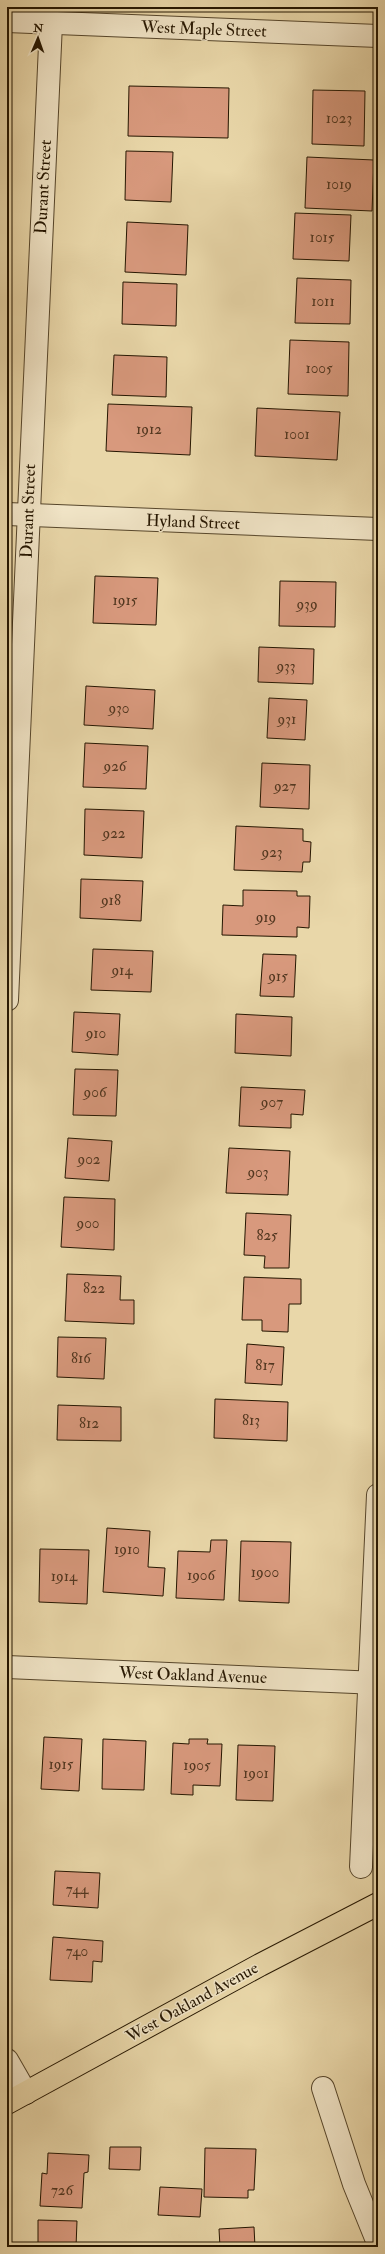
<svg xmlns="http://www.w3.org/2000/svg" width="385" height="2254" viewBox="0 0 385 2254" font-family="'IM FELL Double Pica',serif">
<rect width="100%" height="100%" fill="#e9d7a9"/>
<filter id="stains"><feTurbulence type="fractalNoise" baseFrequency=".005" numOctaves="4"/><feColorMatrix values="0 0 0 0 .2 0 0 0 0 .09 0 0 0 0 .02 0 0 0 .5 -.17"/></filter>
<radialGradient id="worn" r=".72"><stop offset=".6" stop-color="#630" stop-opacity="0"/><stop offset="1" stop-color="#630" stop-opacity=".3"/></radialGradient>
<g fill="#d8997d" stroke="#251601">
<polygon points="129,86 229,88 228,138 128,136"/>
<polygon points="313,90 365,91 364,146 312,144"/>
<polygon points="126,151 173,152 171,202 125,200"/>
<polygon points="307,157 374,160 372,211 305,208"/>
<polygon points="295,213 351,215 349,261 293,259"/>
<polygon points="127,222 188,225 186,275 125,272"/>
<polygon points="297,278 351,280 350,324 295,323"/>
<polygon points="123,282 177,284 176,326 122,324"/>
<polygon points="290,340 349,342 348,396 288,394"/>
<polygon points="114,355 167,357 166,397 112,395"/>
<polygon points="108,404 192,407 190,455 106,451"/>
<polygon points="257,408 340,412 337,460 255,456"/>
<polygon points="95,576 158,578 156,625 93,623"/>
<polygon points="280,581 336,582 335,627 279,626"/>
<polygon points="259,647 314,649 313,684 258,682"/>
<polygon points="86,686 155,690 153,729 84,725"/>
<polygon points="269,698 307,700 305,740 267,738"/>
<polygon points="85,743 148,746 146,789 83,787"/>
<polygon points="262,763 310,765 309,809 260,807"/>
<polygon points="85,809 144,811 142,858 84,855"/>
<polygon points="236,826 303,829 303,841 311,842 310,862 303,862 302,872 234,870"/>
<polygon points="81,879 143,881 141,921 80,918"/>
<polygon points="243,890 297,891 297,896 310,896 309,928 297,927 297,937 222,935 223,905 243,906"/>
<polygon points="93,949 153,951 151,992 91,990"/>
<polygon points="263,954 296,955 294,997 260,996"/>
<polygon points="74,1012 120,1014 118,1055 72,1052"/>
<polygon points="236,1014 292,1017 291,1056 235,1053"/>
<polygon points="75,1069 118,1070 116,1116 73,1115"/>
<polygon points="241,1087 305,1090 303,1115 291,1114 291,1128 239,1126"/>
<polygon points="68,1138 112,1141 109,1181 65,1178"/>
<polygon points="229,1148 290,1151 288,1195 226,1193"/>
<polygon points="64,1197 115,1199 114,1250 61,1247"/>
<polygon points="246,1213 291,1215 289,1268 264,1268 265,1256 244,1255"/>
<polygon points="67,1274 121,1276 120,1300 134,1300 134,1324 65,1321"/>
<polygon points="244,1277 301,1279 301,1304 289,1304 288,1332 262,1331 262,1320 242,1320"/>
<polygon points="58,1337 106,1338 104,1379 57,1377"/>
<polygon points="247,1344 284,1347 282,1385 245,1383"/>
<polygon points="215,1399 288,1402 287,1441 214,1438"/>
<polygon points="58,1405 121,1407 121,1441 57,1440"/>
<polygon points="107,1528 150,1531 148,1567 165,1568 163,1596 103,1592"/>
<polygon points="211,1540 227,1540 224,1600 176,1598 178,1551 210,1552"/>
<polygon points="241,1541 291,1542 289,1603 239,1601"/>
<polygon points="40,1549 89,1550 87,1604 39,1602"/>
<polygon points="44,1737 82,1739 79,1791 41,1789"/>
<polygon points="103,1739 146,1741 144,1790 102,1789"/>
<polygon points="189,1739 208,1739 207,1744 222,1744 220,1786 193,1785 193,1795 171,1794 173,1743 189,1744"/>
<polygon points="238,1745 275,1746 273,1801 236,1800"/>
<polygon points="55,1871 100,1873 98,1908 53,1905"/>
<polygon points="53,1937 103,1941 102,1962 93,1961 92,1982 50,1980"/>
<polygon points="110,2147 141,2147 140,2170 109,2169"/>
<polygon points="205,2148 256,2149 254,2190 248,2190 248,2198 204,2197"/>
<polygon points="48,2153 89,2155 88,2172 84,2173 82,2208 40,2206 42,2173 47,2174"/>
<polygon points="160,2187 202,2189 200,2217 158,2215"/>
<polygon points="38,2220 77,2221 76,2247 38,2247"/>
<polygon points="254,2227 255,2247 220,2247 219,2229"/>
</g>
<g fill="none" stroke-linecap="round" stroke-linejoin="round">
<defs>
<g id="minor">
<polyline points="7,21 378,36"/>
<polyline points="7,514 378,529"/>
<polyline points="7,1000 51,23"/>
<polyline points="7,1667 378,1683"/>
<polyline points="361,1867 378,1495"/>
<polyline points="7,2060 26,2093"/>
<polyline points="323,2088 354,2184 378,2243"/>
</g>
<polyline id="primary" points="7,2103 260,1965 378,1904"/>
</defs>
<use href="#minor" stroke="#56462b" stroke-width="24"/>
<use href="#primary" stroke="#251601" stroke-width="24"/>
<use href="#minor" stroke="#f1e5c7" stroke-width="22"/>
<use href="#primary" stroke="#e9d7a9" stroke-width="22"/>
</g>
<g text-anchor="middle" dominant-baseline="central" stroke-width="3" stroke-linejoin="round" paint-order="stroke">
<g font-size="15" fill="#523720">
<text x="339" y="118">1023</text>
<text x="339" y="184">1019</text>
<text x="322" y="237">1015</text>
<text x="323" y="301">1011</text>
<text x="319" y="368">1005</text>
<text x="149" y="429">1912</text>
<text x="297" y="434">1001</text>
<text x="125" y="600">1915</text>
<text x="307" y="604">939</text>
<text x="286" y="666">933</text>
<text x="119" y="708">930</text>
<text x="287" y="719">931</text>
<text x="115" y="766">926</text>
<text x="285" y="786">927</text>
<text x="114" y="833">922</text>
<text x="272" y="852">923</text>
<text x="111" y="900">918</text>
<text x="266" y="917">919</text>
<text x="122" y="970">914</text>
<text x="278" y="976">915</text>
<text x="96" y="1033">910</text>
<text x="95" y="1092">906</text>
<text x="272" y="1102">907</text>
<text x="89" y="1159">902</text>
<text x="258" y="1172">903</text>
<text x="88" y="1223">900</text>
<text x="267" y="1235">825</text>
<text x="94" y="1288">822</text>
<text x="81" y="1358">816</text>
<text x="265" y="1365">817</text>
<text x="251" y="1420">813</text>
<text x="89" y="1423">812</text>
<text x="127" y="1549">1910</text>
<text x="265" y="1572">1900</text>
<text x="201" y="1575">1906</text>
<text x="64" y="1576">1914</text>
<text x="61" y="1764">1915</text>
<text x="197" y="1765">1905</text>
<text x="256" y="1773">1901</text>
<text x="77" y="1889">744</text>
<text x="77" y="1951">740</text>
<text x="62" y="2190">726</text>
</g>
<g font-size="17" fill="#251601" stroke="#f1e5c7">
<text transform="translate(204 29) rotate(2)">West Maple Street</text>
<text transform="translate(43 187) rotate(-87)">Durant Street</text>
<text transform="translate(28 511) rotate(-88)">Durant Street</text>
<text transform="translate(193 522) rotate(2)">Hyland Street</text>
<text transform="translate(193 1675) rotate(2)">West Oakland Avenue</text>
<text transform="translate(192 2002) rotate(-29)">West Oakland Avenue</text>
</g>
</g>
<rect width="385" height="2254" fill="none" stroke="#e9d7a9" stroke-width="24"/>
<rect x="8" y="8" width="369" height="2238" fill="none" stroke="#251601" stroke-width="2"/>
<rect x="12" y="12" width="361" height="2230" fill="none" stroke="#251601"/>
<g transform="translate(38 38) rotate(2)" stroke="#f1e5c7" stroke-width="3" paint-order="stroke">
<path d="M0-3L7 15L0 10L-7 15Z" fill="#251601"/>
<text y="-6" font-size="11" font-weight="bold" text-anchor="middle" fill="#251601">N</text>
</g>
<rect width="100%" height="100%" filter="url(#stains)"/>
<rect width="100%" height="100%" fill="url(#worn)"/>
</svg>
